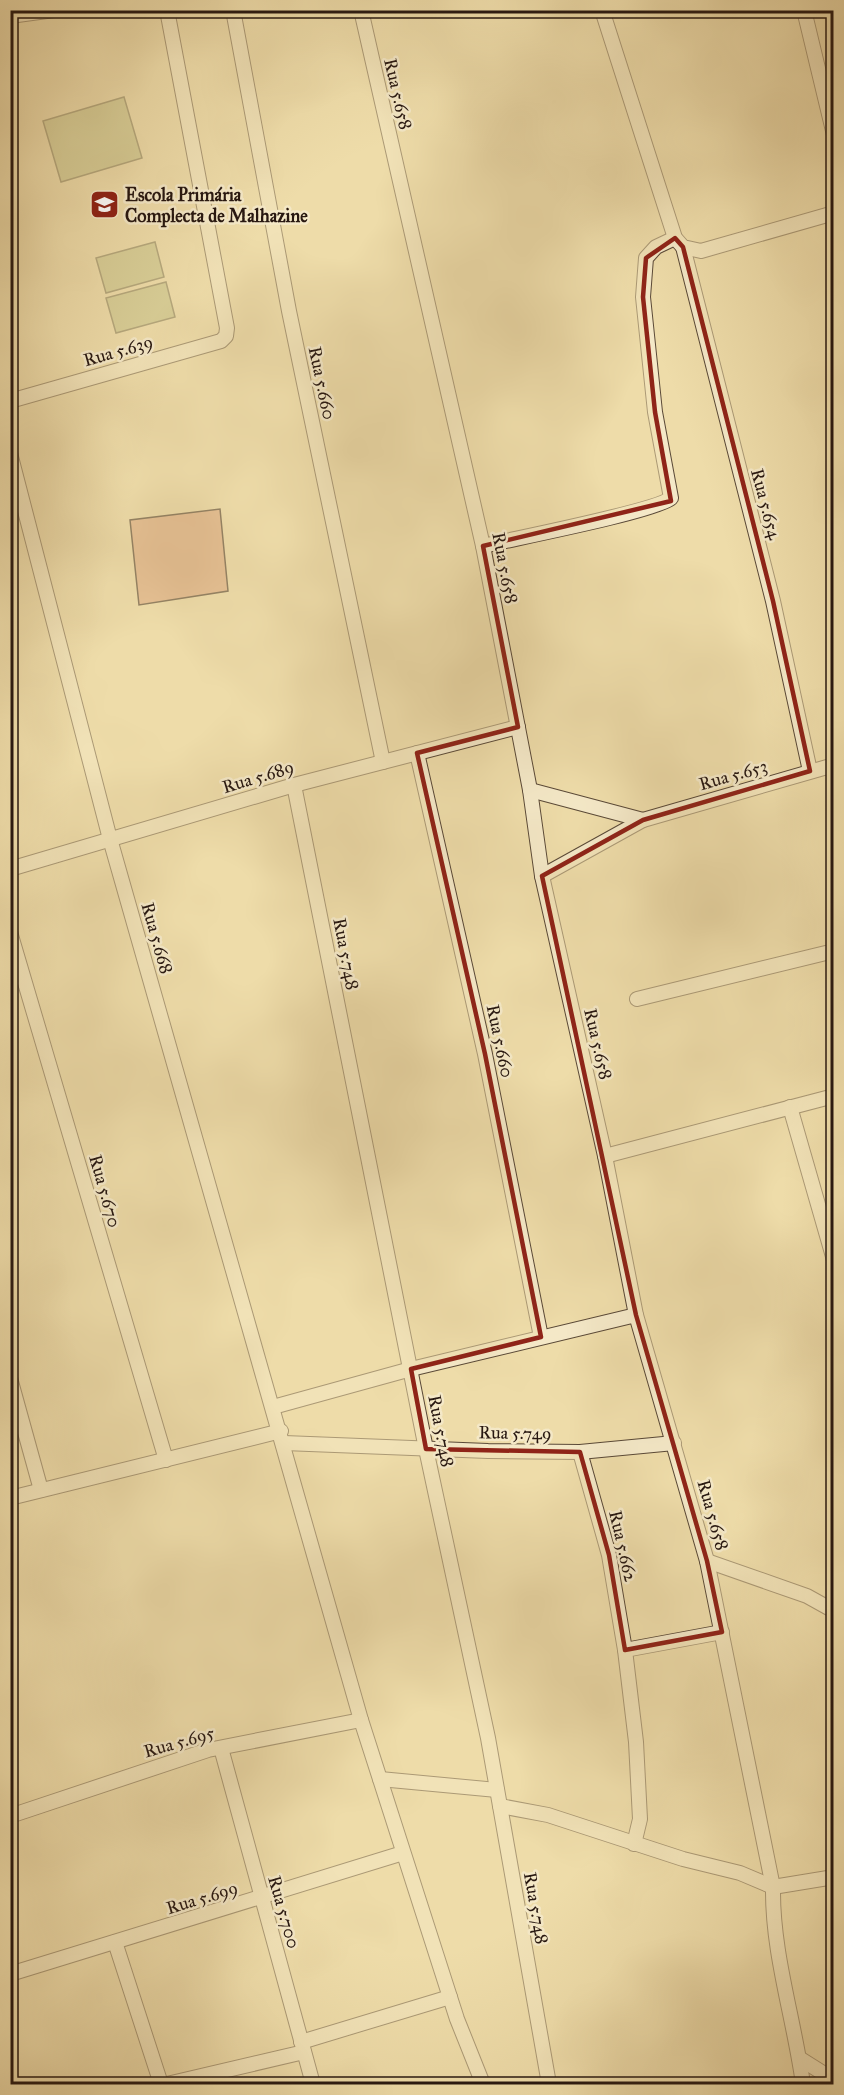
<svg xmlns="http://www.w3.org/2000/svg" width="844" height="2095" viewBox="0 0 844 2095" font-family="'IM FELL Great Primer',serif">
<rect width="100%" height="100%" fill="#eedca9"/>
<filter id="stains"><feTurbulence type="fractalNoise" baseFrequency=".00333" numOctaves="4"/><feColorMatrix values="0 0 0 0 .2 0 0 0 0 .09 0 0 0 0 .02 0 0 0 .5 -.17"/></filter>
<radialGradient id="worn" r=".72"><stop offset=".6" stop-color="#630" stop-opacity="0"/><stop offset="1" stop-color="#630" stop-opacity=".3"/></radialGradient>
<g fill="#bebf84" stroke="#736c4a" stroke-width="1.5">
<polygon points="124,97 142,158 61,182 43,121"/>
<polygon points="155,242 164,277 106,293 96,258"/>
<polygon points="166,282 175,317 116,333 106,298"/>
</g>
<polygon fill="#db9f7b" stroke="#281811" stroke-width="1.5" points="220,509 228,591 139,605 130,520"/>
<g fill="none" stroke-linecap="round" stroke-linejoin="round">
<defs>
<g id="street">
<polyline points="233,10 289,311 383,762"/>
<path d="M 361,10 L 483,546 L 530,790 L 542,876 L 605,1156 L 636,1315 L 707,1561 L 773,1887 C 772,1953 794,2018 803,2084"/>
<polyline points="602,10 675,238 683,247 701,251 834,213"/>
<polyline points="804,10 834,135"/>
<polyline points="10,16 54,10"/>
<polyline points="683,247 773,601 810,771"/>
<polyline points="10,401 221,341 226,336 227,328 167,10"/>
<polyline points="10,453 110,839 361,1720 457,2019 483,2084"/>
<path d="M 483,546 C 512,539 657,511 671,498 L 655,412 L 643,297 L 646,258 L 656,247 L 675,238"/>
<polyline points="417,753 485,1054 541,1337"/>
<polyline points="294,785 426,1449 488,1738 549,2084"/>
<polyline points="530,790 643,820"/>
<polyline points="10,869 294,785 518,727"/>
<polyline points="542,876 643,820 834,765"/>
<polyline points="10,932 166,1460"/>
<polyline points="637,999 834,951"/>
<polyline points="790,1107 834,1260"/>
<polyline points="605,1156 834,1096"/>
<polyline points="10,1378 41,1490"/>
<polyline points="273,1407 411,1369 636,1315"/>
<polyline points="284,1443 488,1451 580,1452 674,1443"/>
<polyline points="580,1452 609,1555 625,1650 636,1742 640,1819 634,1844"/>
<polyline points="10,1498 281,1431"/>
<polyline points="707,1561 807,1596 834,1611"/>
<polyline points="625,1650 722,1632"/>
<polyline points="221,1748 313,2084"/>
<polyline points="380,1779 497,1790"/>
<polyline points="500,1806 548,1815 683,1859 740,1873 773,1887 834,1877"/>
<polyline points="10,1816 208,1750 361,1720"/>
<polyline points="115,1942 161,2084"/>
<polyline points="10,1974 403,1853"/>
<polyline points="301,2042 450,1997"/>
<polyline points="799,2058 834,2080"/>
<polyline points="167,2084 304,2052"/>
</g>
</defs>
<use href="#street" stroke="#5a4937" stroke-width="16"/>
<use href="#street" stroke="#f4e8c7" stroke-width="14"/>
</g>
<path d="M0 0H844V2095H0ZM 675,238 L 683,247 L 773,601 L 810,771 L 643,820 L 542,876 L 636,1315 L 707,1561 L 722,1632 L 625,1650 L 609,1555 L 580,1452 L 426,1449 L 411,1369 L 541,1337 L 485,1054 L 417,753 L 518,727 L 483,546 L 671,501 L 655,412 L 643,297 L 646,258 Z" fill="#eedca9" fill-opacity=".55" fill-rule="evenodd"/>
<path fill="none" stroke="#8f2418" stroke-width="4.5" stroke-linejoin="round" d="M 675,238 L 683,247 L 773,601 L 810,771 L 643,820 L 542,876 L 636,1315 L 707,1561 L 722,1632 L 625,1650 L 609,1555 L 580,1452 L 426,1449 L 411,1369 L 541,1337 L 485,1054 L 417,753 L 518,727 L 483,546 L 671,501 L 655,412 L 643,297 L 646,258 Z"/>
<defs>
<symbol id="school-square" viewBox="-11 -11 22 22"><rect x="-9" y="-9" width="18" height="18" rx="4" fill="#8f2418" stroke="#f4e8c7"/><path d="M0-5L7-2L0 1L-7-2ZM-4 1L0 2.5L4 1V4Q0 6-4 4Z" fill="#fff"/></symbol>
</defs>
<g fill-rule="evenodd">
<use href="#school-square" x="88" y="188" width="33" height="33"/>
</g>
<g text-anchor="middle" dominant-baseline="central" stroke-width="5" stroke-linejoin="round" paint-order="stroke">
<g font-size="18" fill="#281811" stroke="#f4e8c7">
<text transform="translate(398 94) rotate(77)">Rua 5.658</text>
<text transform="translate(118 351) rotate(-16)">Rua 5.639</text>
<text transform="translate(322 383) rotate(78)">Rua 5.660</text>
<text transform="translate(766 504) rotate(75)">Rua 5.654</text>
<text transform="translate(505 568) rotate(79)">Rua 5.658</text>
<text transform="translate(733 775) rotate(-16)">Rua 5.653</text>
<text transform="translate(258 777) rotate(-17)">Rua 5.689</text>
<text transform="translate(157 938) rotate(74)">Rua 5.668</text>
<text transform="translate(346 954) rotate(79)">Rua 5.748</text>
<text transform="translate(500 1041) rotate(78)">Rua 5.660</text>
<text transform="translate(598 1044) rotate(77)">Rua 5.658</text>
<text transform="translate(105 1191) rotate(74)">Rua 5.670</text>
<text transform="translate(441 1431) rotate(79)">Rua 5.748</text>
<text transform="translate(515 1433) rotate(1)">Rua 5.749</text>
<text transform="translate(713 1515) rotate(74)">Rua 5.658</text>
<text transform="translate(623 1546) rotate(77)">Rua 5.662</text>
<text transform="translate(179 1742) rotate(-16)">Rua 5.695</text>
<text transform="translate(202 1898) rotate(-17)">Rua 5.699</text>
<text transform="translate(536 1908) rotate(80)">Rua 5.748</text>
<text transform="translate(284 1912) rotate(74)">Rua 5.700</text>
</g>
<g font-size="18" font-weight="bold" fill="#281811" stroke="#f4e8c7" text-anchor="start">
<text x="125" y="195">Escola Primária<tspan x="125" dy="21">Complecta de Malhazine</tspan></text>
</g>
</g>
<rect width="844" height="2095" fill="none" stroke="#eedca9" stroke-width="36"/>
<rect x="12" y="12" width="820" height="2071" fill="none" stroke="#281811" stroke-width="3"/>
<rect x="18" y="18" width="808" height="2059" fill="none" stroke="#281811" stroke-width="1.5"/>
<rect width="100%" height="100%" filter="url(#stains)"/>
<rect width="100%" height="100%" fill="url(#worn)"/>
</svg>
